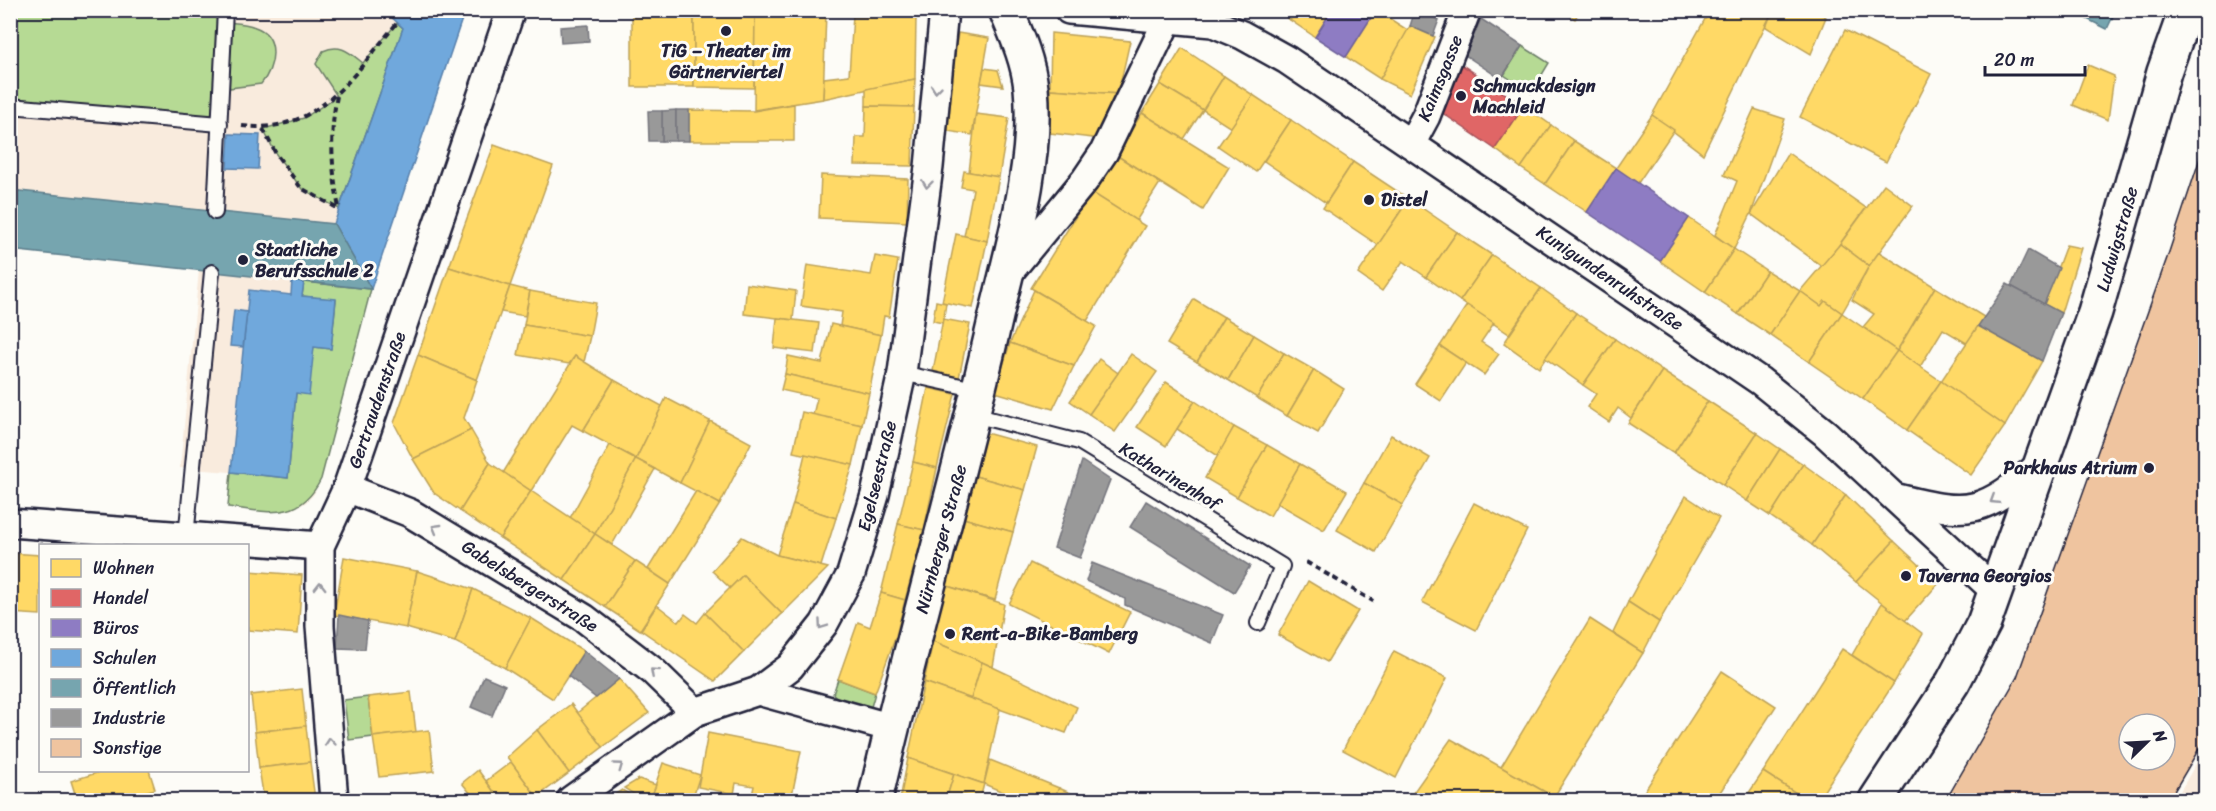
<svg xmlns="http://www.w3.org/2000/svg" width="2216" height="811" viewBox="0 0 2216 811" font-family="Sriracha,sans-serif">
<rect width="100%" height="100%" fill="#fdfcf7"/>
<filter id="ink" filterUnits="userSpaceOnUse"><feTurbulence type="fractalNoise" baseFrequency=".0167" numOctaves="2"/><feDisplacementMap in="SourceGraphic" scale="12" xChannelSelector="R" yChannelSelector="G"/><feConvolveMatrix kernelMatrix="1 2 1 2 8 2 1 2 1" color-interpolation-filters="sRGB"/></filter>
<g filter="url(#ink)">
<g fill="#f9ebdd">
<polygon points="11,11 465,11 371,289 321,479 314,494 305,503 291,510 274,512 228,507 230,472 180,468 199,270 11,250"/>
<polygon points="2205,748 2205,800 2175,800"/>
</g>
<g fill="#b6da94" stroke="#6c7e68" stroke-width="1.5">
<path d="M 10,11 L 225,11 L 225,22 C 235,23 246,23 255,27 C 281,36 275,68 261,84 L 222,89 L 220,124 L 11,106 Z"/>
<path d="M 397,23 L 403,28 L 339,209 L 301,188 L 276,154 L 263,129 L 304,118 L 337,96 L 316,64 L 323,51 C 340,43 349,52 363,63 Z"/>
<polygon points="1522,46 1549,63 1531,93 1504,75"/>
<path d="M 304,282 L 371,289 L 321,479 C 300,522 268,512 228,507 L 231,472 L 288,478 L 296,393 L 314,347 L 331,349 L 336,300 L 302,296 Z"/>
<path d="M 838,679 L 875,693 L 871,707 C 859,708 842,702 833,694 Z"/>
<polygon points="368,697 373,737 349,740 344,700"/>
</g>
<g fill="#ffd966" stroke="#bda259" stroke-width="1.5">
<polygon points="1278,10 1297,10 1290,20"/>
<polygon points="1297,10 1332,10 1315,37 1290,20"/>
<polygon points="1376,10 1409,31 1380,79 1346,57"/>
<polygon points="1563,10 1580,10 1575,19"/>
<polygon points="1710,10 1773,10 1703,154 1652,115"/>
<polygon points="1773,10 1814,10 1826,17 1811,54 1766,27"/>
<rect x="632" y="11" width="62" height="76"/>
<polygon points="694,11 755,11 754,88 694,87"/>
<polygon points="755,11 826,12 823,99 754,110"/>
<polygon points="853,15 916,17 915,79 823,99 824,78 849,75"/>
<polygon points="1410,26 1435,37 1410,94 1380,79"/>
<polygon points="1845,30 1931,74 1886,162 1800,117"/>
<polygon points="958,33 989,38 972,135 941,130"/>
<polygon points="1051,33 1130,41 1118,94 1050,89"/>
<polygon points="1182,48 1224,76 1203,110 1160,84"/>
<polygon points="2088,65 2114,76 2108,120 2073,105"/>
<polygon points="984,68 998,70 1003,86 981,83"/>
<polygon points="1224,76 1253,95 1231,128 1203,110"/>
<polygon points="915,79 914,107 866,106 866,89"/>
<polygon points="1160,84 1203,110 1184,139 1142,113"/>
<polygon points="1050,89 1118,94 1101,139 1050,133"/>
<polygon points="1253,95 1291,120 1256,172 1218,146"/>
<polygon points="794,104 794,141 689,141 689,110 754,111"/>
<polygon points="866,106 914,107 912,166 855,165 856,137 865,137"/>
<polygon points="1524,106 1551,125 1521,168 1495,149"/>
<polygon points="1754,109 1785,119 1751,214 1734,249 1715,235 1737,181 1724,175"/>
<polygon points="1142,113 1229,167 1203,210 1116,155"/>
<polygon points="976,114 1009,118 999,177 969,172"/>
<polygon points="1652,115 1674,130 1638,183 1616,168"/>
<polygon points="1291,120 1353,162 1326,203 1264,161"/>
<polygon points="1551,125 1574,141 1545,184 1521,168"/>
<polygon points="1574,141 1616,168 1587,212 1545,184"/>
<polygon points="494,145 553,166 510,286 449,267"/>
<polygon points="1788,153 1866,208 1823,267 1751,214"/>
<polygon points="1116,155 1160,183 1136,221 1092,193"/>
<polygon points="1353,162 1409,199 1378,245 1323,208"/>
<polygon points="964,171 999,177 987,241 964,236 973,189 961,187"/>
<polygon points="821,175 908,179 907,222 819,218"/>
<polygon points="1884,184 1913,206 1869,266 1840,244"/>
<polygon points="1091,192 1145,226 1087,321 1031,288"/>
<polygon points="1409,199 1457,232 1426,277 1403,261 1382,291 1358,274"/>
<polygon points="1689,218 1734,249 1705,292 1660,261"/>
<polygon points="1457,232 1492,255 1460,301 1426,277"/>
<polygon points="956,234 987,241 973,308 942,302"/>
<polygon points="1840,244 1869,266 1842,313 1825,301 1821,306 1800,291"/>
<polygon points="2066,245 2081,248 2061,313 2044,304"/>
<polygon points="1734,249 1767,271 1738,314 1705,292"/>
<polygon points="1879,252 1935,287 1897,351 1863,327 1874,314 1852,300 1869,266"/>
<polygon points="1492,255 1541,288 1509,334 1460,301"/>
<polygon points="875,256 898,260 889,317 884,316 881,335 840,326 842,312 801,306 807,265 871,275"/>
<polygon points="449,267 510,286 477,380 418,355"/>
<polygon points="1767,271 1800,291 1770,335 1738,314"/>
<polygon points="747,284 796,291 793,320 744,314"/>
<polygon points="510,286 530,291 525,316 501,312"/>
<polygon points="1935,287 1984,317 1968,344 1943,329 1920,367 1897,351"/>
<polygon points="1541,288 1576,313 1539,368 1504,343"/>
<polygon points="1034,290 1096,326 1074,366 1010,343"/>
<polygon points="530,291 596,303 590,336 524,325"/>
<polygon points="1800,291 1821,306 1825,301 1842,313 1809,362 1770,335"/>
<polygon points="1194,299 1224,317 1197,362 1167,344"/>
<polygon points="936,301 946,303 943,323 933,321"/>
<polygon points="1467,305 1494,323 1481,342 1499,354 1484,375 1440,346"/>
<polygon points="1576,313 1615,339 1583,385 1545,358"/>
<polygon points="1842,313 1897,351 1863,399 1809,362"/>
<polygon points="1224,317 1254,335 1228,380 1197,362"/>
<polygon points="777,318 819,323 815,353 774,348"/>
<polygon points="943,319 970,324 959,378 933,371"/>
<polygon points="831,324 881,335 869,393 785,374 788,356 822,363"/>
<polygon points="524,325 590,336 584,362 575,356 569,364 518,355"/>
<polygon points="1978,326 2042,361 2005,426 1941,381"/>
<polygon points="1254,335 1284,353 1257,398 1228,380"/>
<polygon points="1615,339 1662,371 1631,418 1618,408 1609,422 1587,407 1596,394 1583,385"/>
<polygon points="1010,343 1074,366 1053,409 995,392"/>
<polygon points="1440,346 1466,363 1441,401 1415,384"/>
<polygon points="1897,351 1941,381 1907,430 1863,399"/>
<polygon points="1284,353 1314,370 1287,416 1257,398"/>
<polygon points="1131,354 1157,372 1115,432 1089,414"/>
<polygon points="418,355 477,380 464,418 471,430 413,459 394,423"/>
<polygon points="575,356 614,380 583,431 572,425 531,491 503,473"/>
<polygon points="1099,359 1118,373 1089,414 1070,401"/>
<polygon points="1314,370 1344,389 1318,433 1287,416"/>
<polygon points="1662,371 1708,401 1674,453 1628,423"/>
<polygon points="785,374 869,393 862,425 813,415 817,398 781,390"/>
<polygon points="614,380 662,406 636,459 583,431"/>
<polygon points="1941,381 2005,426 1971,475 1907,430"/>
<polygon points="1166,382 1195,401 1166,446 1137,427"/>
<polygon points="928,388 955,394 937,468 913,462"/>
<polygon points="666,398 710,421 680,483 636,459"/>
<polygon points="1195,401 1234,427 1218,456 1177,429"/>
<polygon points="1708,401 1757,433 1723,485 1674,453"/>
<polygon points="802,412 862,425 853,465 793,452"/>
<polygon points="710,421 751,443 720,504 680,483"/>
<polygon points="1234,427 1267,445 1237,497 1205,478"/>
<polygon points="471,430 490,463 460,511 434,493 413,459"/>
<polygon points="986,433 1037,447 1025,490 975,476"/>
<polygon points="1757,433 1780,449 1747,501 1723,485"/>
<polygon points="1391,435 1430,458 1403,505 1364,483"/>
<polygon points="610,445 636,459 595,534 570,518"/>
<polygon points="1267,445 1300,464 1270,516 1237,497"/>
<polygon points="1780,449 1803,464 1770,516 1747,501"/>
<polygon points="805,454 853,465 836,518 793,504"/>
<polygon points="636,459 655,469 612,545 595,534"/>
<polygon points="913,462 937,468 924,530 898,524"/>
<polygon points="490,463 531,491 500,538 460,511"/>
<polygon points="1300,464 1347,491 1324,530 1277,503"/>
<polygon points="1803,464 1846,495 1812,545 1770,516"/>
<polygon points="975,476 1025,490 1013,532 963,518"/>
<polygon points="1364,483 1403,505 1376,552 1337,530"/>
<polygon points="531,491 595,534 564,580 500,538"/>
<polygon points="696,491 720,504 670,584 648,569"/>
<polygon points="1846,495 1894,541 1856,582 1812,545"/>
<polygon points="1686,496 1719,518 1659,622 1628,602"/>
<polygon points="1474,503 1527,530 1476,630 1422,602"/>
<polygon points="793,504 836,518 821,566 777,555"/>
<polygon points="963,518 1013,532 995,600 944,585"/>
<polygon points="898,524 924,530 905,600 881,593"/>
<polygon points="595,534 635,561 605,607 564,580"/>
<polygon points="742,537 777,555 828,568 782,614 743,575 730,588 712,571"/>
<polygon points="1894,541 1939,583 1905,621 1856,582"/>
<polygon points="10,553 40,555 40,615 10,613"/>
<polygon points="344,557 417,571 406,628 334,615"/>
<polygon points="635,561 670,584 640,630 605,607"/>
<polygon points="1030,563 1130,612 1109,654 1009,604"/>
<polygon points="248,571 302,575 298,634 248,630"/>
<polygon points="417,571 473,589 455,642 406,628"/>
<polygon points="743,575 782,614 744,652 705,613"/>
<polygon points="1308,581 1358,611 1327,662 1278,635"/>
<polygon points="944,585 1004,604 993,667 933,641"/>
<polygon points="473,589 531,618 505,668 455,642"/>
<polygon points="881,593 905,600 896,636 875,693 838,679 858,622 870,627"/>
<polygon points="1628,602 1659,622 1643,653 1613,633"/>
<polygon points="1882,603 1923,634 1894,683 1852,655"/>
<polygon points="657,605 679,622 685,614 697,623 705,613 744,652 715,681 641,630"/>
<polygon points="531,618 584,651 553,699 505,668"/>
<polygon points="1590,619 1643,653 1554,797 1501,767"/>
<polygon points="933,641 982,662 971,699 924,682"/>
<polygon points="1842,649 1894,683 1818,800 1807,800 1763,772"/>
<polygon points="1394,651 1447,678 1396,778 1343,750"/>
<polygon points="982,662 1077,707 1066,733 971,699"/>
<polygon points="1722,671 1776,706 1715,800 1644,800 1640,798"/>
<polygon points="619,679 649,713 603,747 577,713"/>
<polygon points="924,682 1000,709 984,784 908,758"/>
<polygon points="302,689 306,726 255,732 251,695"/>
<polygon points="411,692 416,732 373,737 368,697"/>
<polygon points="571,704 603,747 569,773 537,730"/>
<polygon points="306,726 310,762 259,768 255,732"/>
<polygon points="429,730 434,771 379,777 373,737"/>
<polygon points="537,730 569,773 537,797 507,757"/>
<polygon points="708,733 801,751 791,800 751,800 754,786 736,783 734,794 698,787"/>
<polygon points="1451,739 1501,767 1554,797 1551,800 1408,800"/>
<polygon points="908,758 954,774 946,800 900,800"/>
<polygon points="990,760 1059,788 1053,800 1022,800 984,784"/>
<polygon points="310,762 315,799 264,800 259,768"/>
<polygon points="511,762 537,797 532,800 500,800 486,781"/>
<polygon points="663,763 700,775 692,800 650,800"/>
<polygon points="106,770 149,770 155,789 115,800 77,800 71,781"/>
<polygon points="478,770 486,781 500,800 476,800 462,783"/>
<polygon points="1763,772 1807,800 1744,800"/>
<polygon points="954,774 984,784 980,799 961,794 960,800 946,800"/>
<polygon points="639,779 656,785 650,800 643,800 624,788"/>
<polygon points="1059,788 1086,800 1053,800"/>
<polygon points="622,790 639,800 606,800"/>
</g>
<polygon fill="#e06666" stroke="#a75259" stroke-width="1.5" points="1459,63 1524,106 1495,149 1441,112"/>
<g fill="#8e7cc3" stroke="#6e619a" stroke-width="1.5">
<polygon points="1332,10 1376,10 1346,57 1315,37"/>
<polygon points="1616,168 1689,218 1660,261 1587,212"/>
</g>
<g fill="#6fa8dc" stroke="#5880ac" stroke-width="1.5">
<polygon points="384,10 465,10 371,289 334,224 403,28"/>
<polygon points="229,134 260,135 258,169 227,168"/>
<polygon points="292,280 304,282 302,296 336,299 331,349 314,347 309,395 296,393 288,478 231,472 249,290 291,295"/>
<polygon points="234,310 247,312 243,347 230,346"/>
</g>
<g fill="#76a5af" stroke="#5d7e8c" stroke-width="1.5">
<polygon points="2069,10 2116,10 2107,29"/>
<polygon points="10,190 334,224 371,289 10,250"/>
</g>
<g fill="#999" stroke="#75757d" stroke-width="1.5">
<polygon points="1415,10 1439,20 1433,36 1410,26"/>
<polygon points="1481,19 1522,46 1501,79 1465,55"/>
<polygon points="588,25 589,41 561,43 560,27"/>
<polygon points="676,110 676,141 662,141 662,111"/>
<rect x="676" y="110" width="13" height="31"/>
<polygon points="648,111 662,111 662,141 649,141"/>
<polygon points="2028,250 2059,268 2044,304 2011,286"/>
<polygon points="2007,284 2061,313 2042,361 1978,326"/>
<polygon points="1082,461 1110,480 1080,558 1054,548"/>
<polygon points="1146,501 1250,566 1234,592 1130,527"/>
<polygon points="1092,563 1223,615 1212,643 1125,605 1125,599 1086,581"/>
<polygon points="339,615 368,621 365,649 337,648"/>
<polygon points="584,651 619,679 596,698 568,676"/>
<polygon points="484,676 505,685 492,716 471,707"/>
</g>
<path fill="#efc49f" stroke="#22223b" stroke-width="1.5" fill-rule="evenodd" d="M 2206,140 L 2206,737 L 2169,800 L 1946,800 L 2017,677 L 2167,258 ZM 2129,724 L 2165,724 L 2165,760 L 2129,760 Z"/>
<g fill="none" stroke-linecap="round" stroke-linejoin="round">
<defs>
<g id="lane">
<polyline points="10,106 220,124"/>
<polyline points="215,212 225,10"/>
<polyline points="902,373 979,390"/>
<polyline points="974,415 1079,442 1282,566 1258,623"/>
<polyline points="186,537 212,272"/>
</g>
<g id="street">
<polyline points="1069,10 1213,23 1242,35 1287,60 1760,381 1825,433 1995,591"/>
<polyline points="1411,144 1426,116 1467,10"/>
<polyline points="1006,276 1085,180 1104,152 1167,21"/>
<polyline points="347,488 410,513 584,618 653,671 695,712"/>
<path d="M 1898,498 C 1972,517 1982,513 2040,465"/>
<polyline points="10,523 320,546"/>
<polyline points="758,691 892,728"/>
<polyline points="334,800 320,626 320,546 347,488 511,10"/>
<polyline points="571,800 695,712 758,691 790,667 824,624 851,574 875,495 902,373 929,167 944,10"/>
</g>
<g id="secondary">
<path d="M 875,800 C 912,638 959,478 996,316 C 1013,245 1038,160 1031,88 C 1028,60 1017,36 1006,10"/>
<polyline points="1876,800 1953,682 1984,623 2095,312 2164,72 2186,10"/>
</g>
</defs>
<use href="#lane" stroke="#22223b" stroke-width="18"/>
<use href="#street" stroke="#22223b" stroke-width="32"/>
<use href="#secondary" stroke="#22223b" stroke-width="38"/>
<g stroke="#22223b" stroke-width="4" stroke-dasharray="6 4.5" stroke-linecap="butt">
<path d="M 337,96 C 329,136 332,169 339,209"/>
<path d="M 242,126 C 319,135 353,75 397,23"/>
<polyline points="263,129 276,154 301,188 339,209"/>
<polyline points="1306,562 1373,601"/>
</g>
<use href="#lane" stroke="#fdfcf7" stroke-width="14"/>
<use href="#street" stroke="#fdfcf7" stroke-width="27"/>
<use href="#secondary" stroke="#fdfcf7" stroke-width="33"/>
</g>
<defs><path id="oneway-chevron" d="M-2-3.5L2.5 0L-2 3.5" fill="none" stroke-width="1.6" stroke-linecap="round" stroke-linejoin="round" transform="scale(1.5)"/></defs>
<g stroke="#9a9aa2">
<use href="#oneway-chevron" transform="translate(936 89) rotate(96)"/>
<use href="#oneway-chevron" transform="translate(927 184) rotate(97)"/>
<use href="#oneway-chevron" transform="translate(1994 500) rotate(148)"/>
<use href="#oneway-chevron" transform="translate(436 528) rotate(-150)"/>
<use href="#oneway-chevron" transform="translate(320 586) rotate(-90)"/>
<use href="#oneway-chevron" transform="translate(822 625) rotate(125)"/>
<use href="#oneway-chevron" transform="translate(654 672) rotate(-138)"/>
<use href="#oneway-chevron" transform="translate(330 742) rotate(-95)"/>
<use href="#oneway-chevron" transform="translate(619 766) rotate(-36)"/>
</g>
</g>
<g fill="#22223b" stroke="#fdfcf7" stroke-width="2">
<circle cx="726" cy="31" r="6"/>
<circle cx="1461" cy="96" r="6"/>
<circle cx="1369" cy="200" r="6"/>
<circle cx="243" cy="260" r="6"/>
<circle cx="2149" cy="468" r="6"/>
<circle cx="1906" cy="576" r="6"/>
<circle cx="950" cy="634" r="6"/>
</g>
<g text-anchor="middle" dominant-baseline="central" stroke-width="6" stroke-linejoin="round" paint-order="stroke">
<g font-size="18" font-weight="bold" fill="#22223b" stroke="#fdfcf7" text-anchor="start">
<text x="726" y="51" text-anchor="middle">TiG – Theater im<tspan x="726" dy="21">Gärtnerviertel</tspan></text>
<text x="1473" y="86">Schmuckdesign<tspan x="1473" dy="21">Machleid</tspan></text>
<text x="1381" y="200">Distel</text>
<text x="255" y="250">Staatliche<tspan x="255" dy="21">Berufsschule 2</tspan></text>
<text x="2137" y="468" text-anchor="end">Parkhaus Atrium</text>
<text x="1918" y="576">Taverna Georgios</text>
<text x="962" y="634">Rent-a-Bike-Bamberg</text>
</g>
<g font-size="18" fill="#22223b" stroke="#fdfcf7">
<text transform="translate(1440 78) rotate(-68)">Kaimsgasse</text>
<text transform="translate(2117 239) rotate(-74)">Ludwigstraße</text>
<text transform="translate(1610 278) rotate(34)">Kunigundenruhstraße</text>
<text transform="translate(377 400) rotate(-71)">Gertraudenstraße</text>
<text transform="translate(877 476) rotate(-76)">Egelseestraße</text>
<text transform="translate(1170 476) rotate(31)">Katharinenhof</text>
<text transform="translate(941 539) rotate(-75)">Nürnberger Straße</text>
<text transform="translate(530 586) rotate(32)">Gabelsbergerstraße</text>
</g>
</g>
<rect width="2216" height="811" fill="none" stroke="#fdfcf7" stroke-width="36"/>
<rect x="18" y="18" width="2180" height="775" fill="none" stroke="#22223b" stroke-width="2" filter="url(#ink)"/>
<rect x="39" y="544" width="210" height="228" fill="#fdfcf7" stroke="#a5a5ac" stroke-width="1.5"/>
<rect x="51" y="559" width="30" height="18" fill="#ffd966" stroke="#a5a5ac" stroke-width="1.5"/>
<text x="93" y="574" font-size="18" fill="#22223b">Wohnen</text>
<rect x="51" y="589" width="30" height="18" fill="#e06666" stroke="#a5a5ac" stroke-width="1.5"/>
<text x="93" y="604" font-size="18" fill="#22223b">Handel</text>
<rect x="51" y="619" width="30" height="18" fill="#8e7cc3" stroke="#a5a5ac" stroke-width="1.5"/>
<text x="93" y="634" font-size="18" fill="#22223b">Büros</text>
<rect x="51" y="649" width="30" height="18" fill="#6fa8dc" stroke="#a5a5ac" stroke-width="1.5"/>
<text x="93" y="664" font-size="18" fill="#22223b">Schulen</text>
<rect x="51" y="679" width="30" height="18" fill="#76a5af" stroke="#a5a5ac" stroke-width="1.5"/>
<text x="93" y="694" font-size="18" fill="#22223b">Öffentlich</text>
<rect x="51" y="709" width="30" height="18" fill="#999999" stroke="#a5a5ac" stroke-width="1.5"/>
<text x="93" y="724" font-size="18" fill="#22223b">Industrie</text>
<rect x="51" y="739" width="30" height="18" fill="#efc49f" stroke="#a5a5ac" stroke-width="1.5"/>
<text x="93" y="754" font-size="18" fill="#22223b">Sonstige</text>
<g transform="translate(2147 742) rotate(66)"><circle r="28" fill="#fdfcf7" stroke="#a5a5ac" stroke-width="1.5"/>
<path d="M0-4.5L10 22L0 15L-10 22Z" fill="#22223b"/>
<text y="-9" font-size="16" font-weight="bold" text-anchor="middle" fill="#22223b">N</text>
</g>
<path d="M1985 66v9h100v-9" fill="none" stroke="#22223b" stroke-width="3"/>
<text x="1994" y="66" font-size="18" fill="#22223b" stroke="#fdfcf7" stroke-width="4.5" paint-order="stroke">20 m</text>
</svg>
